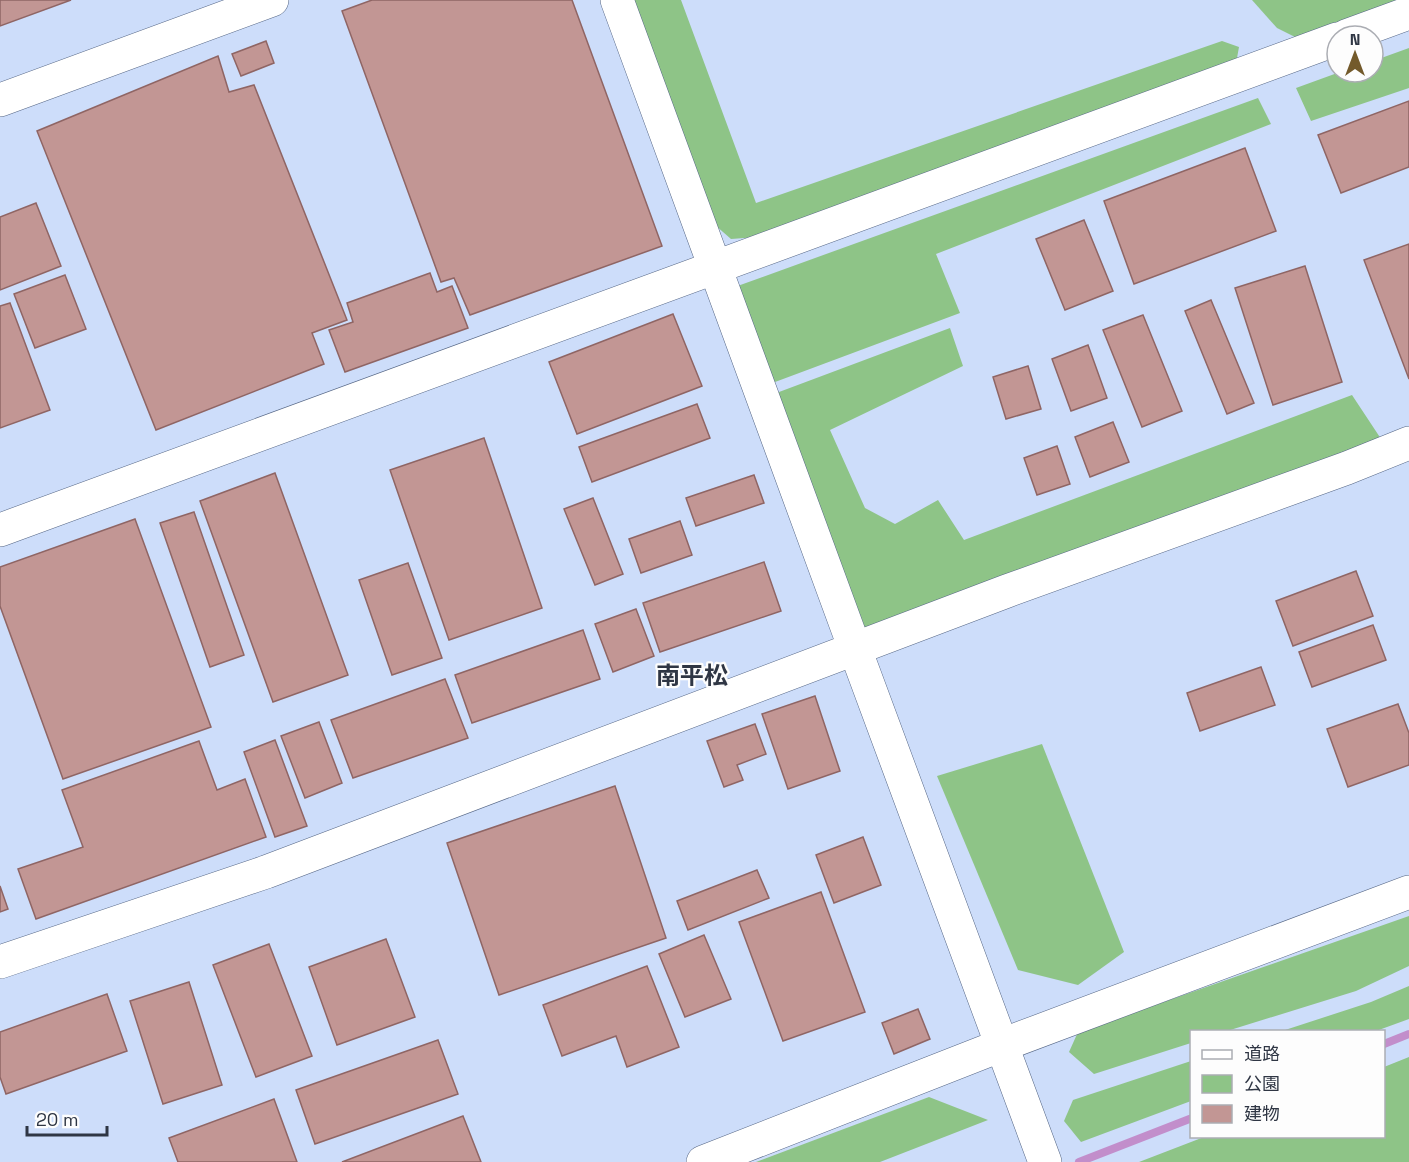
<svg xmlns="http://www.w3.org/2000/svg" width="1409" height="1162" viewBox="0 0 1409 1162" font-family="'Space Grotesk','Noto Sans JP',sans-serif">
<rect width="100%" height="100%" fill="#cdddfa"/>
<g fill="#8ec487">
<polygon points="630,0 681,0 756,203 1222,41 1239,47 1235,69 758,237 731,239 715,225"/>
<polygon points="1252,0 1408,0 1301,40 1277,28"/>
<polygon points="1409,48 1409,88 1311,121 1296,88 1340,72 1373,72 1373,61"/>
<polygon points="1258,98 1271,124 936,254 960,313 767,385 732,288"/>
<polygon points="950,328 963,366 830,430 865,508 895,524 938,500 964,540 1352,395 1389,451 855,649 763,398"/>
<polygon points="1042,744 1124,952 1078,985 1018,970 937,776"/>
<polygon points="1409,916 1409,966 1356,991 1227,1031 1192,1032 1191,1043 1094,1074 1069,1052 1078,1032"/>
<polygon points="1409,986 1409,1019 1376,1031 1282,1031 1371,1002"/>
<polygon points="1409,1057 1409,1162 1139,1162 1204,1137 1384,1136 1384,1067"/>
<polygon points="1191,1061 1191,1101 1081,1142 1064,1121 1073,1100"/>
<polygon points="929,1097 988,1120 880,1162 756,1162"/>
</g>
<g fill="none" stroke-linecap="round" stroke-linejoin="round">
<g stroke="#c28ecb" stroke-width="8">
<polyline points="1384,1044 1409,1034"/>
<polyline points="1079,1162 1192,1118"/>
</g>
</g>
<g fill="#c29694" stroke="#8f6564" stroke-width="1.5">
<polygon points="0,0 71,0 0,26"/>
<polygon points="372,0 572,0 662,246 470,315 454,278 441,282 342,11"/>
<polygon points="266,41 274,63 241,76 232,54"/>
<polygon points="218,56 229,92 254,85 347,320 312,333 324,364 156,430 37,131"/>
<polygon points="1409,101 1409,167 1341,193 1318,135"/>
<polygon points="1245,148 1276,231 1134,284 1104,201"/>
<polygon points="36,203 61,266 0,290 0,217"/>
<polygon points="1084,220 1113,291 1065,310 1036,239"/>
<polygon points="1409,244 1409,379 1364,260"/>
<polygon points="1305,266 1342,382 1273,405 1235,288"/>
<polygon points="430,273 437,292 452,286 468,328 345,372 329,330 353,322 347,303"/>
<polygon points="65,275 86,329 35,348 14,294"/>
<polygon points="1211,300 1254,403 1227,414 1185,311"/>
<polygon points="10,303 50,410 0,428 0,306"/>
<polygon points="673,314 702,386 577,434 549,362"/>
<polygon points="1143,315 1182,411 1142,427 1103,330"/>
<polygon points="1088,345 1107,398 1071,411 1052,359"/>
<polygon points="1028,366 1041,409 1006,419 993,377"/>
<polygon points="697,404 710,438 592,482 579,447"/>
<polygon points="1113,422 1129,462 1090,477 1075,437"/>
<polygon points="484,438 542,608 449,640 390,470"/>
<polygon points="1057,446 1070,484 1037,495 1024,458"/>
<polygon points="275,473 348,675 273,702 200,501"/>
<polygon points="754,475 764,503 696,526 686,498"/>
<polygon points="593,498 623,574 595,585 564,509"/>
<polygon points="194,512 244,655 210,667 160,523"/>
<polygon points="135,519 211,727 63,779 0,606 0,567"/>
<polygon points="680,521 692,555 641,573 629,539"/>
<polygon points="764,562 781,611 660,652 643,603"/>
<polygon points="408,563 442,658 392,675 359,580"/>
<polygon points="1356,571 1373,616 1293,646 1276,601"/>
<polygon points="636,609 654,656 613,672 595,624"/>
<polygon points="1373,625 1386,660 1312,687 1299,652"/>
<polygon points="583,630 600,679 472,723 455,675"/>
<polygon points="1261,667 1275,705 1200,731 1187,693"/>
<polygon points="445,679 468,738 353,778 331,720"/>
<polygon points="815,696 840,771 788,789 762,714"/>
<polygon points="1398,704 1409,733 1409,765 1348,787 1327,729"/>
<polygon points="319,722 342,783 305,798 281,736"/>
<polygon points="755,724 766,754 737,765 743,780 724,787 707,741"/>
<polygon points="275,740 307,826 275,837 244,752"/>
<polygon points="199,741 217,790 245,779 266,837 36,919 18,869 83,847 62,790"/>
<polygon points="615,786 666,938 499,995 447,843"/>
<polygon points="863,837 881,885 834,903 816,855"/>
<polygon points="757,870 769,898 688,930 677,901"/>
<polygon points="0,886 8,909 0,912"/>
<polygon points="821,892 865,1012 783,1041 739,922"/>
<polygon points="704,935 731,999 685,1017 659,954"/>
<polygon points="386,939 415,1017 337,1045 309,967"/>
<polygon points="269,944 312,1056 256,1077 213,965"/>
<polygon points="647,966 679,1047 627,1067 616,1036 562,1056 543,1005"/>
<polygon points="189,982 222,1085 163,1104 130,1001"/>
<polygon points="107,994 127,1051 6,1094 0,1077 0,1032"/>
<polygon points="918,1009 930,1039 894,1054 882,1023"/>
<polygon points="438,1040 458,1094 315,1144 296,1090"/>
<polygon points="274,1099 297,1162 178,1162 169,1138"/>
<polygon points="463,1116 481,1162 342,1162"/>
</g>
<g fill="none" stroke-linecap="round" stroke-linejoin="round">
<defs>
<g id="minor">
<polyline points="617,0 855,649 1045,1162"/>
<polyline points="1346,36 1409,13"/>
<polyline points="0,100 272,0"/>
<polyline points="0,530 1337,39"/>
<polyline points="0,962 266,872 1007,591 1347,468 1409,443"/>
<polyline points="703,1162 1002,1045 1409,892"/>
</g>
</defs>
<use href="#minor" stroke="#556685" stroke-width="34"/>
<use href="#minor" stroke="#fff" stroke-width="33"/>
</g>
<g text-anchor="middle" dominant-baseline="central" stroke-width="4.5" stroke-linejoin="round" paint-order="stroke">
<g font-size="24" font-weight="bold" fill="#2f3644" stroke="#fdfdfd">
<text x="692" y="675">南平松</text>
</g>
</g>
<rect x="1190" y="1030" width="195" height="108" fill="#fdfdfd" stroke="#abadb3" stroke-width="1.5"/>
<rect x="1202" y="1050" width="30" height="9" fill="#ffffff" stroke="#abadb3" stroke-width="1.5"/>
<text x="1244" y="1060" font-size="18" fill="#2f3644">道路</text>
<rect x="1202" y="1075" width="30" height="18" fill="#8ec487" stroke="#abadb3" stroke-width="1.5"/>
<text x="1244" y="1090" font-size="18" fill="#2f3644">公園</text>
<rect x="1202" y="1105" width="30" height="18" fill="#c29694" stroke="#abadb3" stroke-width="1.5"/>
<text x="1244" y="1120" font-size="18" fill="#2f3644">建物</text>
<g transform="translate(1355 54)"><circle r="28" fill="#fdfdfd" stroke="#abadb3" stroke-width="1.5"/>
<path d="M0-4.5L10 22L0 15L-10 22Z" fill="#735a2b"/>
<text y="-9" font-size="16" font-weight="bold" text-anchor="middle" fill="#2f3644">N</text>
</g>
<path d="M27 1126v9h80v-9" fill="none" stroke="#2f3644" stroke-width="3"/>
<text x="36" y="1126" font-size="18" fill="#2f3644" stroke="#fdfdfd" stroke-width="4.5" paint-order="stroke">20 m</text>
</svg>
